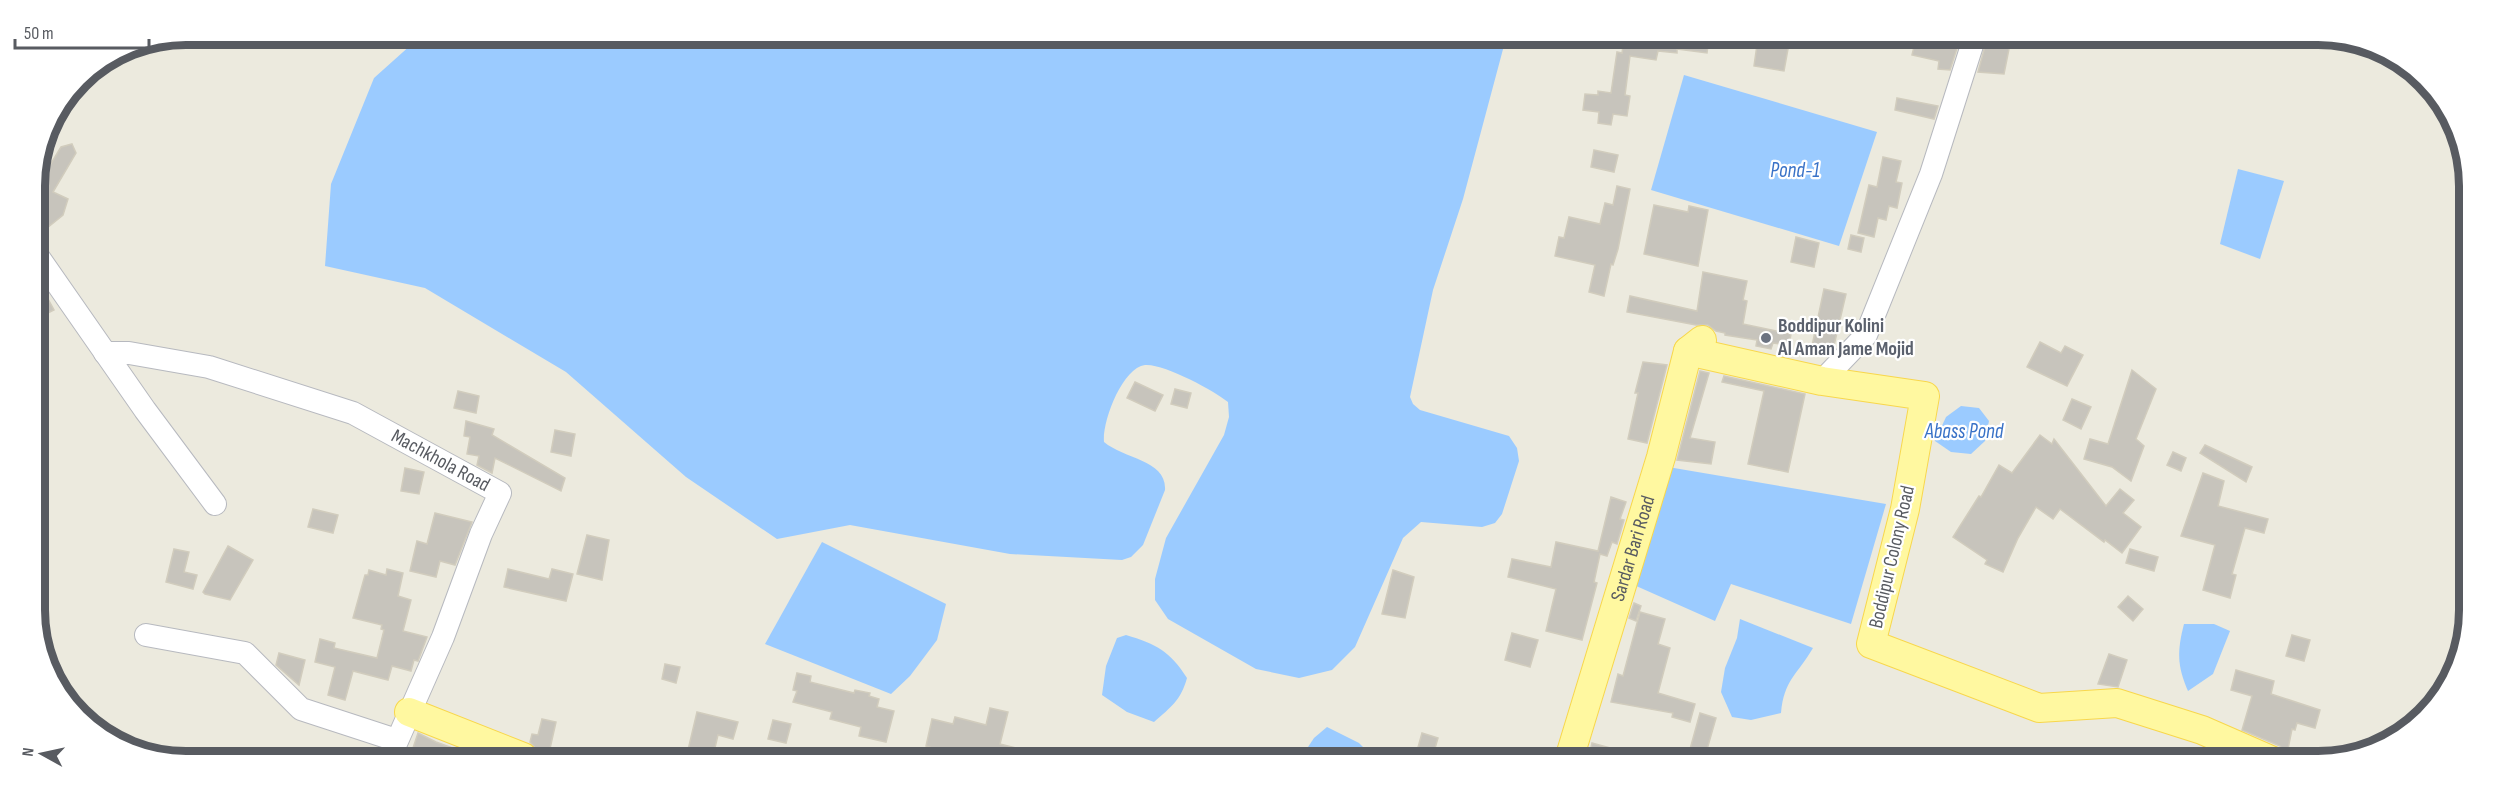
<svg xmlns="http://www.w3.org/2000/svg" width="2504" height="796" viewBox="0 0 2504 796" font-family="'Sofia Sans Condensed',sans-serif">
<rect width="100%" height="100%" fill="#eceade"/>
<g fill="#9bcbff">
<path d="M 422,35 L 1506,38 L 1463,199 L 1433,290 L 1410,397 L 1413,404 L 1420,410 L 1509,436 L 1517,448 L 1519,461 L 1502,514 L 1495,523 L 1482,527 L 1421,522 L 1403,538 L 1355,647 L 1332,670 L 1299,678 L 1256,669 L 1168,619 L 1155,600 L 1155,579 L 1166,538 L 1224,435 L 1229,417 L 1228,402 C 1215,391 1163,363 1145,365 C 1122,368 1102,422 1104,442 C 1124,459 1167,460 1165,490 L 1143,545 L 1131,557 L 1122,560 L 1010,554 L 850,525 L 777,539 L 686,477 L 566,372 L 425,288 L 325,266 L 331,184 L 374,78 Z"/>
<polygon points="1684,75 1877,132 1839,246 1651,190"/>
<polygon points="2238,169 2284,181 2260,259 2220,244"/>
<polygon points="1961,406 1979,408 1989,421 1985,441 1971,454 1951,452 1935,441 1946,417"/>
<polygon points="1668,467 1886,504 1851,624 1731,584 1715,621 1634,585"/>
<polygon points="822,542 946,604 937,640 910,676 891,694 765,644"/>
<path d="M 1740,619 L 1813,648 C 1797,675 1784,680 1781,713 L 1751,720 L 1732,717 L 1721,692 L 1725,668 L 1737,638 Z"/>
<path d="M 2184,624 L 2214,624 L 2230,631 L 2213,674 L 2188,691 C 2177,666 2177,651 2184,624 Z"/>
<path d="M 1126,635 C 1156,644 1170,651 1187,678 C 1181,700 1171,707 1154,722 L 1127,712 L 1102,695 L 1106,666 L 1117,638 Z"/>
<polygon points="1327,727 1359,743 1375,759 1300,759 1314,738"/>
</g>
<g fill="#c7c4bc" stroke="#d1ccbd" stroke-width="1.5">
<polygon points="1624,38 1709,38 1707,53 1677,49 1677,53 1658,51 1656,60 1630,56 1625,95 1630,96 1627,116 1613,114 1611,125 1598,123 1599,112 1583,110 1585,94 1598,95 1598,91 1611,93 1617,52 1622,53"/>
<polygon points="1758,38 1790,38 1784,71 1754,66"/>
<polygon points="1916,39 1960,39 1950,70 1938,69 1939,61 1912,55"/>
<polygon points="1987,39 2011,39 2004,74 1978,72"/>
<polygon points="1897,98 1938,106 1934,119 1895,110"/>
<polygon points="72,144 76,153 53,192 68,199 63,215 47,228 35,216 35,190 61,147"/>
<polygon points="1594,150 1618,155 1614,172 1591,167"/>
<polygon points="1883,157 1901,161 1896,182 1902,183 1897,208 1889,206 1886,220 1878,218 1874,237 1858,233 1869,185 1877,187"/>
<polygon points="1617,186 1630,189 1618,249 1613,265 1611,264 1604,296 1589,292 1595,265 1555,256 1559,237 1564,238 1569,217 1600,224 1605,203 1613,205"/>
<polygon points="1654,205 1688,212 1689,206 1708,210 1698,266 1644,254"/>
<polygon points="1851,235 1864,238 1861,252 1848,249"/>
<polygon points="1796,237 1819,243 1814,267 1791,262"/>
<polygon points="1703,272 1747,281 1743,300 1747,301 1743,324 1791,334 1789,345 1773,343 1771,349 1756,346 1757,340 1725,335 1725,333 1716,331 1708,325 1696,325 1627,312 1630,296 1697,311"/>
<polygon points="1824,289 1846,294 1833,350 1812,346"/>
<polygon points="47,297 54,310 36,319 35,301"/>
<polygon points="2040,342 2061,353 2065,346 2083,355 2067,386 2027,367"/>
<polygon points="1643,362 1667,365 1647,443 1628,439 1638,393 1635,393"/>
<polygon points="2132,370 2156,389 2136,439 2144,446 2131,481 2112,467 2084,459 2090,439 2108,444"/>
<polygon points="1700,371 1709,373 1690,438 1715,442 1711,464 1677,460"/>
<polygon points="1724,376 1805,394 1788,472 1748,464 1764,391 1722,382"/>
<polygon points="1135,382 1163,395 1155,411 1127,398"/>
<polygon points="1175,389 1191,393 1187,408 1171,404"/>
<polygon points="458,391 479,396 476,413 454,408"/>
<polygon points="2072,399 2091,407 2081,429 2063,420"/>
<polygon points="466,421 494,429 492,435 565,478 561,491 495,458 492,473 477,465 479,456 467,454 470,437 464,436"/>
<polygon points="555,430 575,434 571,456 551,452"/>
<polygon points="2040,435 2052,444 2054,439 2106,506 2120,489 2134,500 2123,513 2141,527 2122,553 2105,540 2104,542 2060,509 2053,519 2036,507 2018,538 2003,572 1985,564 1987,560 1953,537 1979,496 1981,497 1999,465 2012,473"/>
<polygon points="2205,445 2252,467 2246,482 2200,453"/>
<polygon points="2173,452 2186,458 2181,471 2167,465"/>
<polygon points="405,468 424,472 419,494 401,491"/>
<polygon points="2203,473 2224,481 2218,506 2268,519 2264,533 2245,528 2232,574 2236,575 2230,598 2203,590 2215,545 2181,536"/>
<polygon points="1611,497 1626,502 1620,519 1624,520 1617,544 1612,542 1607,556 1600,554 1594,582 1597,583 1582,640 1546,631 1556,589 1508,577 1512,559 1551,567 1556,542 1598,551"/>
<polygon points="313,509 338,515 333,533 308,527"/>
<polygon points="435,513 472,522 455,565 440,561 436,577 410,571 417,541 427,544"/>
<polygon points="587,535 609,540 602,580 577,574"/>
<polygon points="228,546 253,560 230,600 205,594 203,592"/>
<polygon points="174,549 189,552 184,572 197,575 193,589 166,582"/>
<polygon points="2130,549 2158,557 2154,571 2126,563"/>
<polygon points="387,569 403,573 398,596 411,600 403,631 427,637 418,661 414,660 411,671 392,666 388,680 353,671 345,700 328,695 335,667 315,662 320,639 335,643 334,648 377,658 384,630 381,629 382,625 353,618 365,575 368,575 369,570 386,575"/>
<polygon points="508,569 549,579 552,569 573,574 566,601 504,587"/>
<polygon points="1393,570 1414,577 1405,618 1382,614"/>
<polygon points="2128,596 2143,609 2133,621 2118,607"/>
<polygon points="1634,603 1641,606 1636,621 1629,618"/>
<polygon points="1640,612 1665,619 1658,644 1670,648 1658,693 1695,704 1690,722 1672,717 1673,713 1611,702 1618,674 1623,676"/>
<polygon points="1512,633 1538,640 1530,667 1505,660"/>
<polygon points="2292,635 2310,640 2304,661 2286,656"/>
<polygon points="279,653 305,660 299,685 276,665"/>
<polygon points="2109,654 2127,660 2118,687 2098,684"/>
<polygon points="665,664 680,667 676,683 662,679"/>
<polygon points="2236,670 2274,681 2271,694 2320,710 2315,728 2297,723 2295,730 2292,729 2287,754 2280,746 2242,730 2252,696 2231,690"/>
<polygon points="797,673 811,676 810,682 854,693 855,690 870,693 869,696 879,699 877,707 894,711 886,742 859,736 861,727 830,719 832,712 793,702 797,691 793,690"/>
<polygon points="990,708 1008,712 1000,744 1036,753 1035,758 964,758 926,746 932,719 953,724 955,717 986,725"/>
<polygon points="697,712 738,722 733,739 718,735 713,756 688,750"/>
<polygon points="1700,713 1716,718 1704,760 1687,760"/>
<polygon points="542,719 556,722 549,753 537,750 530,742 532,734 538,735"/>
<polygon points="773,720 791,724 786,743 768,739"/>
<polygon points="418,733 436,742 477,757 410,757"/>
<polygon points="1422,733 1438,738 1433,755 1417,751"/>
<polygon points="1592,743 1636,755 1636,760 1588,760"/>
</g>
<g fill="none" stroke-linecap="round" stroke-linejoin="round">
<defs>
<g id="minor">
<polyline points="35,252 145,410 215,504"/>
<path id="s1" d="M 105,353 L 129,353 L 209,367 L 353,413 L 500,493 L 481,534 L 443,637 L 390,757"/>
<polyline points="1822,381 1866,335 1931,174 1974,39"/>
<polyline points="146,635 245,653 301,709 396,740"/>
</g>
<g id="major">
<polyline points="1688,351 1822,381 1925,396 1905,509 1871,644 2039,708 2117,703 2202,730 2273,761"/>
<polyline points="409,712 523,757"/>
<path id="s2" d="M 1569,759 L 1661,457 L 1688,351 L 1702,340"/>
</g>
</defs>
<use href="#minor" stroke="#b7b9bf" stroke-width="24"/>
<use href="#major" stroke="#f8d74c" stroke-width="30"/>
<use href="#minor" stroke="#fff" stroke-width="22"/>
<use href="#major" stroke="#fff8a0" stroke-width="28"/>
</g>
<circle fill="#6b7280" stroke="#fff" stroke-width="2" cx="1766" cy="338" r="6"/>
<g text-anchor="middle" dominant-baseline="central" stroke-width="4.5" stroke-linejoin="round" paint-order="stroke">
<g font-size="20" font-weight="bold" fill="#5b616d" stroke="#fff" text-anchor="start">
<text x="1778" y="326">Boddipur Kolini<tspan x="1778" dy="23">Al Aman Jame Mojid</tspan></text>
</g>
<g font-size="20" fill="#585b61" stroke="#fff">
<text stroke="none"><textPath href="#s1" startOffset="356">Machkhola Road</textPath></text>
<text stroke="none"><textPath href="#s2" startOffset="220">Sardar Bari Road</textPath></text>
<text transform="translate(1892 557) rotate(-77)">Boddipur Colony Road</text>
</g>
<g font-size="21" font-style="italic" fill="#3972c7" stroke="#fff">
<text x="1795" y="170">Pond-1</text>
<text x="1964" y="431">Abass Pond</text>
</g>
</g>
<path d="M0 0H2504V796H0ZM186 45H2318A141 141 0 0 1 2459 186V610A141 141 0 0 1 2318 751H186A141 141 0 0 1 45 610V186A141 141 0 0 1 186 45Z" fill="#fff" fill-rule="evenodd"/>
<path fill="none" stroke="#585b61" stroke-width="8" d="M186 45H2318A141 141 0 0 1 2459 186V610A141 141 0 0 1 2318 751H186A141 141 0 0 1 45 610V186A141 141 0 0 1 186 45Z"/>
<g transform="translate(42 754) rotate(278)" stroke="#ffffff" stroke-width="4.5" paint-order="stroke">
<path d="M0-4.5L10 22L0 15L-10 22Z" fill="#585b61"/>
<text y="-9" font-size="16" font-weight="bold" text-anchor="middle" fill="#585b61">N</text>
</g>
<path d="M15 39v9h134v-9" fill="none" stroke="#585b61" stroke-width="3"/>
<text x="24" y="39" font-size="18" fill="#585b61" stroke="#ffffff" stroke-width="4.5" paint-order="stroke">50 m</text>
</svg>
